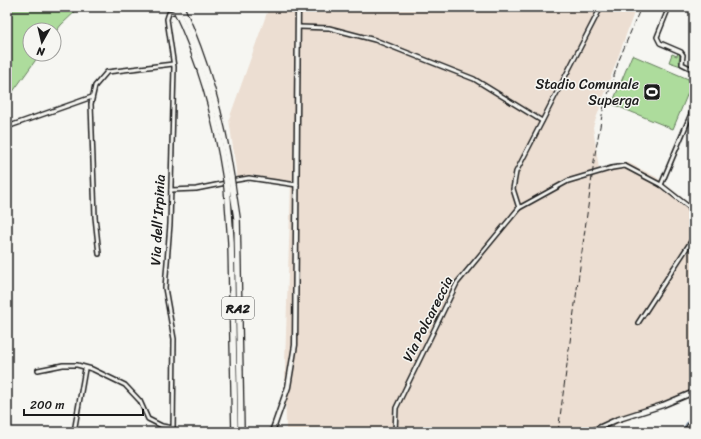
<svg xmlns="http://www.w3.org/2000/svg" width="701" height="439" viewBox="0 0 701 439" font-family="Sriracha,sans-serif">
<rect width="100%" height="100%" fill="#f6f6f2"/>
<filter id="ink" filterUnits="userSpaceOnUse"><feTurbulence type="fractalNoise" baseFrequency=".025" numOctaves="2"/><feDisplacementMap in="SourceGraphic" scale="8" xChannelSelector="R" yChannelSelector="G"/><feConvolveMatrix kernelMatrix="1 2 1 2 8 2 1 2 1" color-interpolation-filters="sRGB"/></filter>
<g filter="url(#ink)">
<polygon fill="#ecded2" points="269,7 636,7 593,127 599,169 627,162 656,177 694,207 694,396 595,432 286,432 285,364 291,183 252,175 237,177 229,119"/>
<g fill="#addc9c" stroke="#647c5c">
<polygon points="7,7 80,7 61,25 54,34 54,30 30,30 30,54 40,54 7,100"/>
<polygon points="678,52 680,54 679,61 681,66 669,62 672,54 677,56"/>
<polygon points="632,55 693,81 673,129 612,104"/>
</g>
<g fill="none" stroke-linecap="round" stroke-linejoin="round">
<polyline stroke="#647e9a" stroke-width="1" points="681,432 694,411"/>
<defs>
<g id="minor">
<polyline points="601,7 516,172 513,189 519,208 568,181 612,168 625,166 661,185 694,211"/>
<polyline points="669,7 657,37 660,43 681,52 683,55 682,64 694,70"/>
<polyline points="173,12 169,13 167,19 174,67 170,224 165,288 174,339 173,432"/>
<polyline points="299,27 329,28 375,40 474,79 542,121"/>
<polyline points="7,127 92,97"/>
<polyline points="231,181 249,178 297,185"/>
<polyline points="661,185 694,107"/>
<polyline points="171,190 196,189 226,183"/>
<polyline points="690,209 694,218"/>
<polyline points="99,254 95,217 91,104 95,86 107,72 173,64"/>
<polyline points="638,323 694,237"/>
<polyline points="38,370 63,365 77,365 92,369 125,385 140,401 148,419 162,426 173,428"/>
<polyline points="74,432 85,369"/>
<polyline points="395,432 396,408 457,283 519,208"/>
<polyline points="685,432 694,418"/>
</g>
<g id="tertiary">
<polyline points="272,432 288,387 295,345 298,7"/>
<polyline points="590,432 616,420 663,405 694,392"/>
</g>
<g id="motorway">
<path d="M 175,7 C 201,61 217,120 226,179"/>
<path d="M 181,7 C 206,62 222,118 231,178"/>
<polyline points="232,185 237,218 241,432"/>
<polyline points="227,186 231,242 235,432"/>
</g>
</defs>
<use href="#minor" stroke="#1c1c1c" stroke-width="6"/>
<use href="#tertiary" stroke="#1c1c1c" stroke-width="7"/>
<use href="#motorway" stroke="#1c1c1c" stroke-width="8"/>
<use href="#minor" stroke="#f6f6f2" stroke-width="3"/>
<use href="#tertiary" stroke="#f6f6f2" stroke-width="4"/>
<use href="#motorway" stroke="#f6f6f2" stroke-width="5.5"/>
<polyline stroke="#1c1c1c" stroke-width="1" stroke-dasharray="6 3" stroke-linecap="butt" points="558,432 595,154 603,110 619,60 641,7"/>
<defs>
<g id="motorway-bridge">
<polyline points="231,178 232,185"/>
<polyline points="226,179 227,186"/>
</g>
</defs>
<use href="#motorway-bridge" stroke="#1c1c1c" stroke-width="8" stroke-linecap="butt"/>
<use href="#motorway-bridge" stroke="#f6f6f2" stroke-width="5.5"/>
</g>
</g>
<defs>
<symbol id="stadium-square" viewBox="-11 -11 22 22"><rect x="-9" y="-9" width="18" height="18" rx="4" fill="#1c1c1c" stroke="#f6f6f2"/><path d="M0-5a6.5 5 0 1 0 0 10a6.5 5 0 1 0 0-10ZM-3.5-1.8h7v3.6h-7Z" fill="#fff"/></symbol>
</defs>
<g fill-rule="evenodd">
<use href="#stadium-square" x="642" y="82" width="20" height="20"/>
</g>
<g text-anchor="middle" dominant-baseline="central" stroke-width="3" stroke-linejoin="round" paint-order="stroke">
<rect fill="#f6f6f2" stroke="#5d5d5c" stroke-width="1" x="222" y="297" width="32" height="22" rx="3"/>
<g font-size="13" font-weight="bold" fill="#1c1c1c">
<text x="238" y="308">RA2</text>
</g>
<g font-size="14" fill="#1c1c1c" stroke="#f6f6f2" text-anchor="end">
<text x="639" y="84">Stadio Comunale<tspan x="639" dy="16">Superga</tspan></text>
</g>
<g font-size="14" fill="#1c1c1c" stroke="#f6f6f2">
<text transform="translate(158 220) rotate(-87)">Via dell'Irpinia</text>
<text transform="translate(428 319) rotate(-63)">Via Polcareccia</text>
</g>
</g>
<rect width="701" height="439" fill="none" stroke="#f6f6f2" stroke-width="24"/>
<rect x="12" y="12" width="677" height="415" fill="none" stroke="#1c1c1c" stroke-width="1.5" filter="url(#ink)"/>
<g transform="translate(42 42) rotate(188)"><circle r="19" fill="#f6f6f2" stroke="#9f9f9c"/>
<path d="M0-3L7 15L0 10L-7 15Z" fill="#1c1c1c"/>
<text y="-6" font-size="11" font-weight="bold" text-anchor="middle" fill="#1c1c1c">N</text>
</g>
<path d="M24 409v6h119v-6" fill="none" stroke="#1c1c1c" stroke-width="2"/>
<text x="30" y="409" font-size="12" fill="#1c1c1c" stroke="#f6f6f2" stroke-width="3" paint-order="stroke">200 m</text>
</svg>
